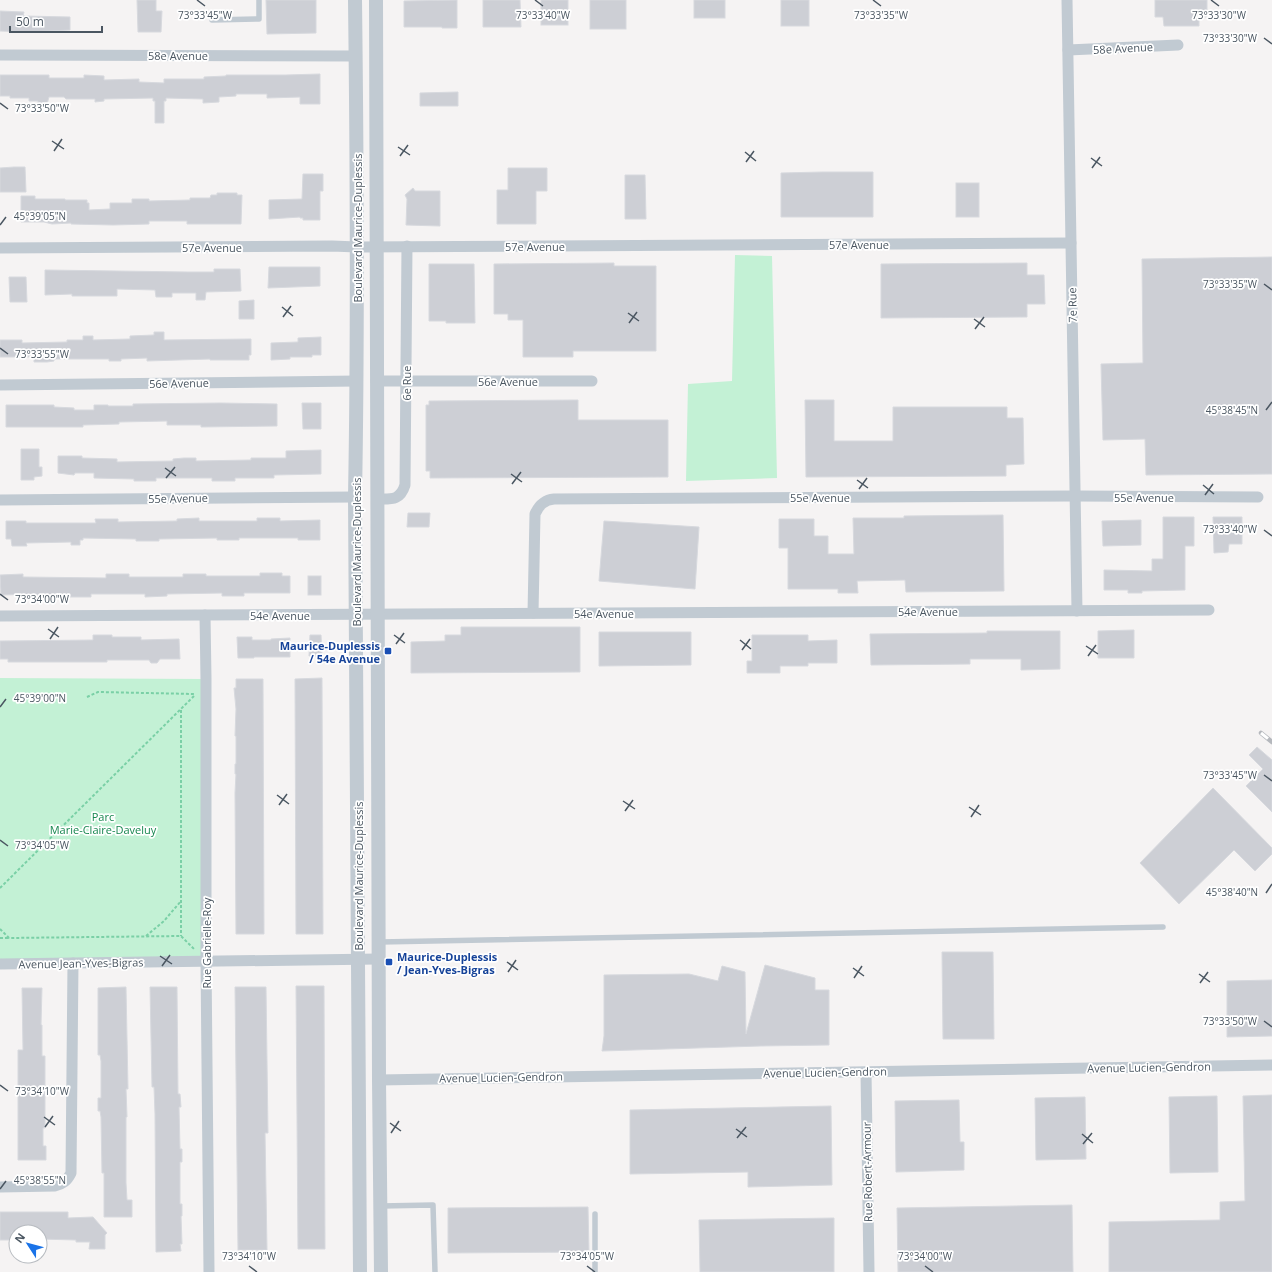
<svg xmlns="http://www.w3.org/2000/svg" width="1272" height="1272" viewBox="0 0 1272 1272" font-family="'Open Sans',sans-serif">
<rect width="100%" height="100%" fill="#f5f3f3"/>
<g fill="#c3f1d5">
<polygon points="735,255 772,256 777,478 686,481 688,384 732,381"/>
<polygon points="0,678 206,679 206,961 0,963"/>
</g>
<g fill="#cdcfd5" stroke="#d7d9de">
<polygon points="137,0 156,0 156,11 162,11 161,32 138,32"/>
<polygon points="266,0 316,0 316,33 267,34"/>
<polygon points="457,0 457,28 442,28 442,27 404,27 404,1"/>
<polygon points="483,0 520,0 521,27 483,27"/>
<rect x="541" y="0" width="27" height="25"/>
<rect x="590" y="0" width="36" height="29"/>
<rect x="694" y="0" width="31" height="18"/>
<rect x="781" y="0" width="28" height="26"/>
<polygon points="1155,0 1207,0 1207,17 1199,17 1199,26 1164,26 1163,17 1155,17"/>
<polygon points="0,11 24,12 23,16 70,17 70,30 27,32 0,31"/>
<polygon points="320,74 320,104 300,104 300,97 267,98 267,94 236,94 236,96 219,97 219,102 203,103 203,99 166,98 166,101 164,101 164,123 155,123 155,101 153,101 153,98 104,99 104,101 95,102 95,99 66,99 64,97 49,97 47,104 38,104 38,101 29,101 29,98 10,98 10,96 0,96 0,75 49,75 49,78 84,78 84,75 104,76 104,80 139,79 139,82 164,83 164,79 204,79 204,77 226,76 226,75 286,75"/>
<polygon points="458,92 458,106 420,106 420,93"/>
<polygon points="14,167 25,167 26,192 0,192 0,168"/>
<polygon points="508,168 547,168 547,191 536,191 536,224 497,224 497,190 508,190"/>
<polygon points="823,172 873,172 873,217 781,217 781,173"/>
<polygon points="303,174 323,174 323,191 320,191 320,220 303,220 303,218 300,218 300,217 269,219 269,200 302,199"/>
<polygon points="625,175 645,175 646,219 625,219"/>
<rect x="956" y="183" width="23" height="34"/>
<polygon points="413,188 415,191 440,191 440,226 406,225 407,199 405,195"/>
<polygon points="217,193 237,193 237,195 242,195 241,224 187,224 187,221 149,221 149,224 113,225 71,224 71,223 52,224 44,222 21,222 21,196 35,196 35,199 65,199 65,200 87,200 87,203 89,203 89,210 110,209 110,203 132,203 132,199 149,199 149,201 190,200 190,198 210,198 211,195 217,195"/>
<polygon points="1272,257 1272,474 1146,475 1145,439 1103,440 1101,364 1143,363 1142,259"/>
<polygon points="614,263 614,266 656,266 656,351 573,351 573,357 523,357 523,320 508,320 508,314 494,314 494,264"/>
<polygon points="1027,263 1027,275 1044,275 1045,304 1027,304 1027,317 881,318 881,264"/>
<polygon points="429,264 474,264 475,323 446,323 446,321 429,321"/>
<polygon points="269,267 320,267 320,286 268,288"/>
<polygon points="214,269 240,269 241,291 206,292 205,300 196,300 196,293 172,293 172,297 156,297 155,290 117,289 117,296 72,296 72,294 45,295 45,270 187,272 214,272"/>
<polygon points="9,277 26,277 27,302 10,302"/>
<polygon points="254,300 254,319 239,319 239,301"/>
<polygon points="154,332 164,332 164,340 251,339 251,355 249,355 249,360 210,360 210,359 147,361 147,358 121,359 121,361 109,361 109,359 54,359 54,361 47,362 34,362 34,357 0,357 0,340 22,340 22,343 67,342 67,340 83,340 83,336 93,336 93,340 130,339 130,336 154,335"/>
<polygon points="321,337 321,355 312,355 312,357 290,357 290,359 271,360 271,343 298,342 298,338"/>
<polygon points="578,400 578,420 668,420 668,477 430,478 430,471 426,471 426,405 429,405 429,401"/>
<polygon points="805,400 834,400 834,441 893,441 893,407 1007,407 1007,418 1023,418 1024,464 1006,465 1006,476 806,477"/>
<polygon points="221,403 277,404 277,426 201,427 201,425 167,425 167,421 119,422 119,424 83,425 83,427 6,427 6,405 54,405 54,407 74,408 74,410 94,410 94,405 108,405 108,406 133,406 133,404"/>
<polygon points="302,403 321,403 321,429 303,429"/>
<polygon points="21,449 39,449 39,467 42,467 42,476 34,477 34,480 21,480"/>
<polygon points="321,450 321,474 274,475 274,478 235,478 235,481 212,481 212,478 156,478 156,481 134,481 134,479 94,478 94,473 75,473 74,475 58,473 58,456 82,456 82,458 117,459 117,462 173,461 173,459 184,458 196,458 196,461 251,460 251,458 286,458 286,451"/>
<polygon points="408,513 430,513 429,527 407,527"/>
<polygon points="1003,515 1004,591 906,592 905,580 857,581 858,593 838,593 838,589 788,589 788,548 779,548 779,519 814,519 814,536 828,536 828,554 854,554 853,518 904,518 904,516"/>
<polygon points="1163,517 1194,517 1194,546 1185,546 1185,590 1142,591 1142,593 1128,593 1128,590 1104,590 1104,570 1152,571 1152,559 1163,559"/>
<polygon points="1213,517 1242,517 1242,544 1229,544 1228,552 1214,553"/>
<polygon points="199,518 199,521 257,521 257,518 280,518 280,521 320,520 320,540 298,540 298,538 239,538 239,540 217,540 217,538 159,539 159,541 136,541 136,539 83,538 83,540 80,540 80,545 71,545 71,542 26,543 27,546 12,546 11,539 6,539 6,521 26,521 26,523 96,523 95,519 118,519 118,522 177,521 177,519"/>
<polygon points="1141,520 1141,545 1103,546 1102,521"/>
<polygon points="604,521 699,527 695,589 599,581"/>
<polygon points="260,573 282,573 282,576 290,576 290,593 244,593 244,596 222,596 222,593 167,594 167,596 145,597 145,594 91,594 91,597 68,597 68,595 37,595 37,594 1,595 0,575 23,574 23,577 106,578 106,574 129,574 129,577 183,577 183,574 206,574 206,576 260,576"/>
<rect x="308" y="576" width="13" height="19"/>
<polygon points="461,627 580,627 580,672 411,673 411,642 445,641 445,635 461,635"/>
<polygon points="1134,630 1134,658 1098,658 1098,631"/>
<polygon points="987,631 1060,631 1060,669 1021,670 1021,659 970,659 970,664 871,665 870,634 987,633"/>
<polygon points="599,632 691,632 691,665 599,666"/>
<polygon points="93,635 112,635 112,637 141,637 141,640 179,639 180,659 160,659 157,663 151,663 149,660 107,660 107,662 8,662 8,659 0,659 0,641 93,640"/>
<polygon points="310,635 321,635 322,656 309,656"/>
<polygon points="752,635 808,635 808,641 837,640 837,663 808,663 808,666 780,666 780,673 747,673 747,661 752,661"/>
<polygon points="237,637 252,637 252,640 271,640 271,639 290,638 290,657 254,657 254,658 238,658"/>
<polygon points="322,678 323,934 296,934 295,679"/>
<polygon points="236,679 263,679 264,934 236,934 235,793 236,774 235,774 235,764 236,764 236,736 235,736 236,709 234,688 236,688"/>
<polygon points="1257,747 1272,760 1272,812 1246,786 1263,769 1249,755"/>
<polygon points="1213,788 1272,848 1272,854 1255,871 1234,850 1179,904 1140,863"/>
<polygon points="942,952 993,952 994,1039 943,1039"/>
<polygon points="765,965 815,978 815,990 829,990 829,1045 760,1046 602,1051 604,1036 604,975 689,974 718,981 722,966 745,972 746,1034"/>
<polygon points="1272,980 1272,1036 1227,1037 1227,981"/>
<polygon points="296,986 324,986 325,1249 298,1249"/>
<polygon points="126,987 128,1089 126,1089 127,1117 126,1117 126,1183 127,1200 132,1200 132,1217 104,1217 104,1173 102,1173 101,1117 100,1111 98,1111 98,1098 101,1098 101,1061 100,1055 98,1055 98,988"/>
<polygon points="150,987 177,987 178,1094 180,1094 181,1107 179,1107 180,1149 182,1149 182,1162 180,1162 180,1204 182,1204 182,1216 181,1216 182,1244 180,1244 181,1251 156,1252 155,1114 154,1087 152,1087"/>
<polygon points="235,987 266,987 268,1133 265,1133 267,1250 238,1250"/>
<polygon points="22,988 42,988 41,1025 42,1025 42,1056 45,1056 45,1128 43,1128 43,1146 46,1146 46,1160 18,1160 18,1050 23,1050"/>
<polygon points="1272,1095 1272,1272 1109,1272 1109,1222 1220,1220 1220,1202 1245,1201 1243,1096"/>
<polygon points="1217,1096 1218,1172 1170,1173 1169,1097"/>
<polygon points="1085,1097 1086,1159 1036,1160 1035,1098"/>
<polygon points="959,1100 960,1142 964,1142 964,1170 896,1172 895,1101"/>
<polygon points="831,1106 832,1185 748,1187 748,1172 630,1174 630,1110"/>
<polygon points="1072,1205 1073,1272 898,1272 897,1208"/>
<polygon points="588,1207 589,1252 448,1253 448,1208"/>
<polygon points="0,1212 68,1212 68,1218 93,1217 107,1233 105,1235 105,1249 89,1249 90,1242 76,1242 76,1240 40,1239 40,1232 12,1232 12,1240 0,1240"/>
<polygon points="834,1218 834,1272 700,1272 699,1220"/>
</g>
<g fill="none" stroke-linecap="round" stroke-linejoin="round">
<g stroke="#7ad0a6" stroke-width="2" stroke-dasharray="3 2" stroke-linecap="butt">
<polyline points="87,697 98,692 194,694"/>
<polyline points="181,710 181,936"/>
<polyline points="0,888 194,696"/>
<polyline points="0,929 9,938 181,936 194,949"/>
<polyline points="146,936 164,921 181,901"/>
<polyline points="0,938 9,938"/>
</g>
<g stroke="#c1cad2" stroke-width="5.5">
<polyline points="212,20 259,19 259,0"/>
<polyline points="380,942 1163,927"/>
<polyline points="381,1206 433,1205 435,1272"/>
<polyline points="595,1214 595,1272"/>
</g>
<g stroke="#c1cad2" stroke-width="11">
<polyline points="1067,0 1077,611"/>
<polyline points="1068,50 1178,45"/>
<polyline points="0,55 356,56"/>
<polyline points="0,248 332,246 357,247 1071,243"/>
<polyline points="376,381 592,381"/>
<polyline points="0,385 357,381"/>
<path d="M 377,499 C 391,499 400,501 405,485 L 407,246"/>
<polyline points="0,500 355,497"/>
<path d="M 533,613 L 535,514 C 539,505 544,500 554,499 L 1075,496 L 1258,497"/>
<polyline points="205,615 206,679 206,961 209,1272"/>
<polyline points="0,616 1209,610"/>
<polyline points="0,964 378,959"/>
<polyline points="866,1072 869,1272"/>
<polyline points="379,1080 1272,1065"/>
<path d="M 0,1187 L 55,1186 C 63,1184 67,1181 71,1173 L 73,963"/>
</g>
<g stroke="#c1cad2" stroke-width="14">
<path d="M 355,0 C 357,166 358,331 355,497 L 360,1272"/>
<polyline points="376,0 379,1080 381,1272"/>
</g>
<defs>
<polyline id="rail" points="1261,733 1272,742"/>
</defs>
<use href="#rail" stroke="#b5b8bd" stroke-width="4.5"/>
<use href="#rail" stroke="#fff" stroke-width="3" stroke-dasharray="9" stroke-linecap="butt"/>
</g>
<path fill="none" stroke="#4a5661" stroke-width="1.5" d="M 197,0 L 205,6M 535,0 L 543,6M 873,0 L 881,6M 1211,0 L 1219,6M 1264,38 L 1272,44M 0,103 L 8,109M 52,141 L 64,149M 398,147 L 410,155M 54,151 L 62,139M 745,152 L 756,161M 400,156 L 408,145M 1091,158 L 1102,166M 746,162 L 754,151M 1092,168 L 1100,157M 0,225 L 6,217M 1264,284 L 1272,290M 282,307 L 293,316M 628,313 L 639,321M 283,317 L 291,306M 974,319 L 985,327M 629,323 L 637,312M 975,329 L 984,317M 0,348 L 8,354M 1266,410 L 1272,402M 165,468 L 176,476M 511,474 L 522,482M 166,478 L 175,467M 857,480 L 868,488M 512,484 L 521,472M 1203,485 L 1214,494M 859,489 L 867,478M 1205,495 L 1213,484M 1264,530 L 1272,536M 0,594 L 8,600M 48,629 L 59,637M 394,635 L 405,643M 50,639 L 58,627M 740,640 L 751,649M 396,644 L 404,633M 1086,646 L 1098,654M 742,650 L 750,639M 1088,656 L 1096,645M 0,707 L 6,699M 1264,775 L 1272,781M 277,795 L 289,804M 623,801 L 635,809M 279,805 L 287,794M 969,807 L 981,815M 625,811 L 633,800M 971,817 L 979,805M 0,840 L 8,846M 1266,893 L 1272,884M 160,956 L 172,964M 507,962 L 518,970M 162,966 L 170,955M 853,968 L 864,976M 508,972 L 516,960M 1199,974 L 1210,982M 854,978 L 862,966M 1200,983 L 1208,972M 1264,1021 L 1272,1027M 0,1085 L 8,1091M 44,1117 L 55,1125M 390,1123 L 401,1131M 45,1127 L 53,1116M 736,1129 L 747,1137M 391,1133 L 399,1121M 1082,1134 L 1093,1143M 737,1138 L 746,1127M 1083,1144 L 1092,1133M 0,1189 L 6,1181M 249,1266 L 257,1272M 587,1266 L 595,1272M 925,1266 L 933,1272"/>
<g fill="#1a4fb4" stroke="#fff" stroke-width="1.5">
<rect x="384" y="647" width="8" height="8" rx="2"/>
<rect x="385" y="958" width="8" height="8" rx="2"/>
</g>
<g text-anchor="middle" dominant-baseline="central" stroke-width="3.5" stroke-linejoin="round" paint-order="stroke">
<g font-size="11" fill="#4a5661" stroke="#fff">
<text transform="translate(1123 48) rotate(-3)">58e Avenue</text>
<text x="178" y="55">58e Avenue</text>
<text transform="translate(357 228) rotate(-90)">Boulevard Maurice-Duplessis</text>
<text x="859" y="244">57e Avenue</text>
<text x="535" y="246">57e Avenue</text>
<text x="212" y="247">57e Avenue</text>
<text transform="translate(1072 305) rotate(-91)">7e Rue</text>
<text x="508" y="381">56e Avenue</text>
<text transform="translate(179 383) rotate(-1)">56e Avenue</text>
<text transform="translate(406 383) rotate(-90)">6e Rue</text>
<text x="820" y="497">55e Avenue</text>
<text x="1144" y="497">55e Avenue</text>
<text transform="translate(178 498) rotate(-1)">55e Avenue</text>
<text transform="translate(356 552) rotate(-90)">Boulevard Maurice-Duplessis</text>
<text x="928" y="611">54e Avenue</text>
<text x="604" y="613">54e Avenue</text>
<text x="280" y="615">54e Avenue</text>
<text transform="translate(358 876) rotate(-90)">Boulevard Maurice-Duplessis</text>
<text transform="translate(206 943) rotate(-90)">Rue Gabrielle-Roy</text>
<text transform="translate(81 963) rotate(-1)">Avenue Jean-Yves-Bigras</text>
<text transform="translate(1149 1067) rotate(-1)">Avenue Lucien-Gendron</text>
<text transform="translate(825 1072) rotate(-1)">Avenue Lucien-Gendron</text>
<text transform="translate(501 1077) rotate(-1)">Avenue Lucien-Gendron</text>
<text transform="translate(867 1172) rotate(-91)">Rue Robert-Armour</text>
</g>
<g font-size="11" font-weight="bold" fill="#164399" stroke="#fff" text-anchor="end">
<text x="380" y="645">Maurice-Duplessis<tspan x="380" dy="13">/ 54e Avenue</tspan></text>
<text x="397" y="956" text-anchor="start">Maurice-Duplessis<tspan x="397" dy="13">/ Jean-Yves-Bigras</tspan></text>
</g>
<g font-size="11" fill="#17864f" stroke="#fff">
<text x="103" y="816">Parc<tspan x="103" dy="13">Marie-Claire-Daveluy</tspan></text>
</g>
</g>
<g font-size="10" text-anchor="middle" fill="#4a5661" stroke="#fff" stroke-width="3.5" stroke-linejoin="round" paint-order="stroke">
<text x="205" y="19">73°33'45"W</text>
<text x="543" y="19">73°33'40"W</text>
<text x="881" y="19">73°33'35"W</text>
<text x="1219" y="19">73°33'30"W</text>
<text x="1230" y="42">73°33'30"W</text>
<text x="42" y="112">73°33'50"W</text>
<text x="40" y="220">45°39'05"N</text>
<text x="1230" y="288">73°33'35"W</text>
<text x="42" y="358">73°33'55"W</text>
<text x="1232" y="414">45°38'45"N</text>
<text x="1230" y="533">73°33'40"W</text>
<text x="42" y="603">73°34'00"W</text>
<text x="40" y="702">45°39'00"N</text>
<text x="1230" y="779">73°33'45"W</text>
<text x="42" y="849">73°34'05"W</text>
<text x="1232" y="896">45°38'40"N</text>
<text x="1230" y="1025">73°33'50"W</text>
<text x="42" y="1095">73°34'10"W</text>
<text x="40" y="1184">45°38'55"N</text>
<text x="249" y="1260">73°34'10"W</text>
<text x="587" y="1260">73°34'05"W</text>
<text x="925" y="1260">73°34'00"W</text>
</g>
<g transform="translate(28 1244) rotate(306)"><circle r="19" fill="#ffffff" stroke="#b7bbc0"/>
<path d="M0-3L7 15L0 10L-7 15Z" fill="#1a73e8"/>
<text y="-6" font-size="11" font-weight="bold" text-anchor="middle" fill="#4a5661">N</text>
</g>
<path d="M10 26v6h92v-6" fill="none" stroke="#4a5661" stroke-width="2"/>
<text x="16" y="26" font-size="12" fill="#4a5661" stroke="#ffffff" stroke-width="3" paint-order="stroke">50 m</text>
</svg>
